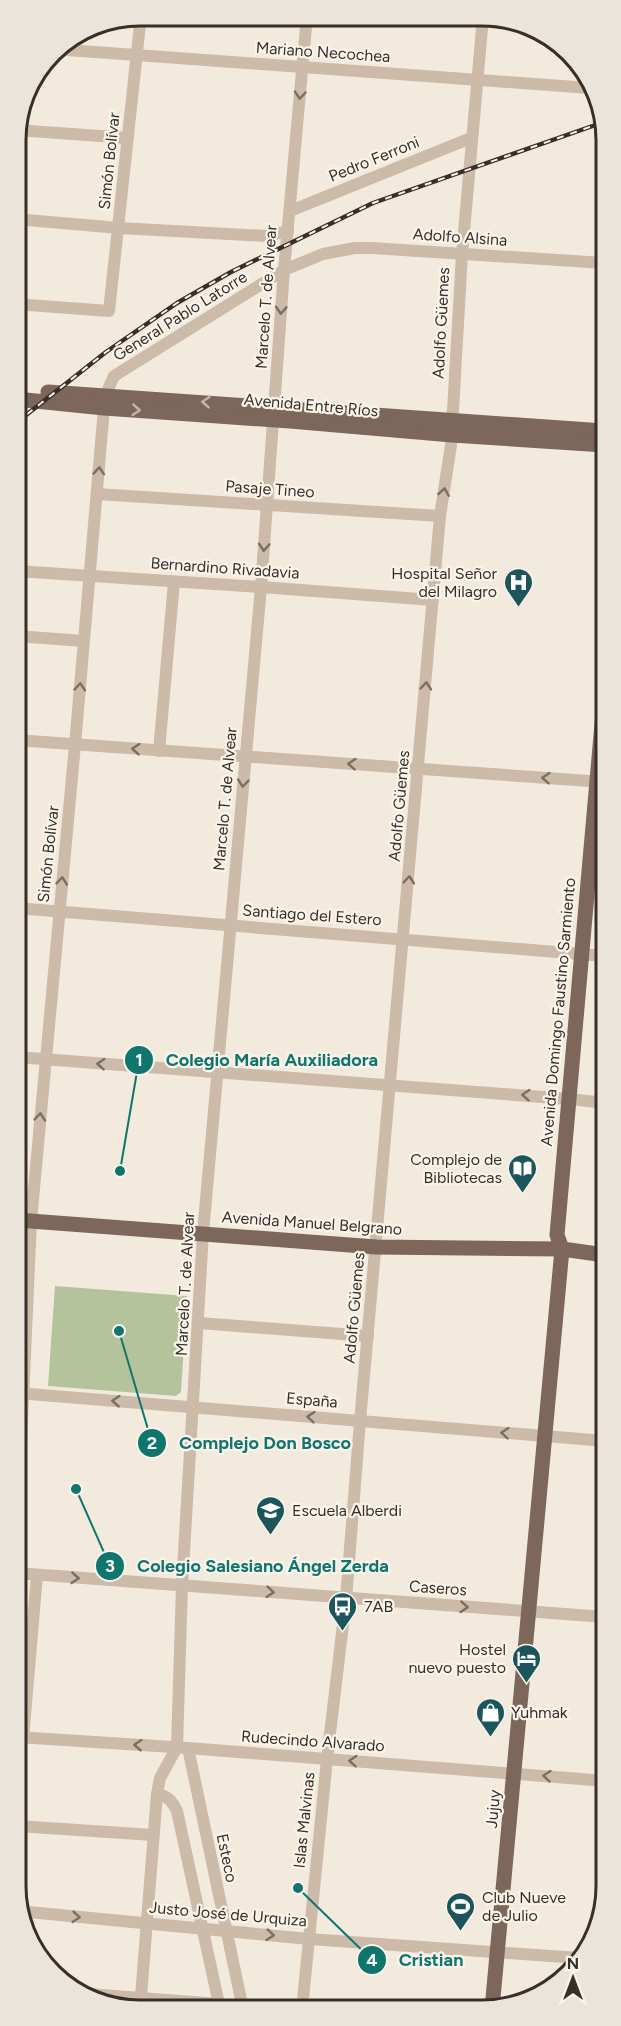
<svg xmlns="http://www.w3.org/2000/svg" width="621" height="2026" viewBox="0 0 621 2026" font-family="Figtree,sans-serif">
<rect width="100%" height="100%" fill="#f3eade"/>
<polygon fill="#b5c39d" points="55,1286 187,1296 181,1392 176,1396 48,1386"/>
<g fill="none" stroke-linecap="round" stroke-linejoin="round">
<g stroke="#ccbba9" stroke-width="12">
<polyline points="54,49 589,88"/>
<polyline points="16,130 128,138"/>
<polyline points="290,211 471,138"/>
<polyline points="15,219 119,228 267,236 288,231"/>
<polyline points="15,304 109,311 141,15"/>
<polyline points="97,494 440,516"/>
<polyline points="16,571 261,587 433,600"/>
<polyline points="16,636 84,641"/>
<polyline points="16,740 604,782"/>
<polyline points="159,751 174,582"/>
<polyline points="16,908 605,956"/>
<polyline points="16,1057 569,1099 605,1103"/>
<polyline points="199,1323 368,1336"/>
<polyline points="17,1393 605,1441"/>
<path d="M 17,1532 L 31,1221 L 75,745 L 104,408 C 105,396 109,386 114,376 L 284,270 L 323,254 L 355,248 L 372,248 L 604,263"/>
<polyline points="17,1573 605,1617"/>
<polyline points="17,1737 188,1748 606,1781"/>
<polyline points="23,1738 37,1575"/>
<polyline points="188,1748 243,2009"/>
<path d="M 157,1794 C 168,1796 172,1801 177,1811 L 220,2009"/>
<polyline points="17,1826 153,1835"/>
<polyline points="18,1911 309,1939 579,1958"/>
<polyline points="89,1994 219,2004"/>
<polyline points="140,2009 157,1794 160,1778 177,1747 182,1586 203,1233 261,587 284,270 307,16"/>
<polyline points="302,2009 327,1759 346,1599 360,1421 440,516 451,445 462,254 483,17"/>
</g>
<g stroke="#7c675a" stroke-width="15">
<polyline points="48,392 604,431"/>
<polyline points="16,399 104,408 290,421 452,435 604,445"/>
<polyline points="17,1220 376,1247 562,1249 605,1255"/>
<polyline points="492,2009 562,1249 557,1235 604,701"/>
</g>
<defs>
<polyline id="rail" points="16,423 106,352 177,303 231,272 373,203 604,122"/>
</defs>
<use href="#rail" stroke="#392f29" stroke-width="4.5"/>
<use href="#rail" stroke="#fbf4eb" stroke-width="2" stroke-dasharray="7" stroke-linecap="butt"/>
</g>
<defs><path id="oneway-chevron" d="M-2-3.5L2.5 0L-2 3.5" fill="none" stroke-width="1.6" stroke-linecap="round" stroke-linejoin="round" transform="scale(1.5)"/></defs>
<g stroke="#7b6e63">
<use href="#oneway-chevron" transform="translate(300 95) rotate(95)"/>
<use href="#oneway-chevron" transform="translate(281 310) rotate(94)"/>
<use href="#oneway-chevron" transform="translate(99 471) rotate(-86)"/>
<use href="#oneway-chevron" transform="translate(444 492) rotate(-81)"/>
<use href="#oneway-chevron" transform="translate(264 547) rotate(94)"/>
<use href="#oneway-chevron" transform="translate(426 686) rotate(-85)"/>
<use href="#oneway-chevron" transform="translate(80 687) rotate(-85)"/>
<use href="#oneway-chevron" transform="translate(136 749) rotate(-176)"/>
<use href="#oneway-chevron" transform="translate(352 764) rotate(-176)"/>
<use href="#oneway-chevron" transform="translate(546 778) rotate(-176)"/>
<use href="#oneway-chevron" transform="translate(243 783) rotate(96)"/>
<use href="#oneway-chevron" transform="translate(409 880) rotate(-85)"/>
<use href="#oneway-chevron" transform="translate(62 881) rotate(-84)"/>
<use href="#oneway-chevron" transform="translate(101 1064) rotate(-176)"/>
<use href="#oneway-chevron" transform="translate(526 1095) rotate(-176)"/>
<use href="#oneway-chevron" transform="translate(40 1117) rotate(-85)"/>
<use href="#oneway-chevron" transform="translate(116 1401) rotate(-176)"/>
<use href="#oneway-chevron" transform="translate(311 1417) rotate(-175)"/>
<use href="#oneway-chevron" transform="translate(505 1433) rotate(-175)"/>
<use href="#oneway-chevron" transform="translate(75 1578) rotate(4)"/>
<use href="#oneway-chevron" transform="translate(270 1592) rotate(5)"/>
<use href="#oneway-chevron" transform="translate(464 1607) rotate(4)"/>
<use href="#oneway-chevron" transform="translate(138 1745) rotate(-176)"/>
<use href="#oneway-chevron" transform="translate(353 1761) rotate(-176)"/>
<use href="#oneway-chevron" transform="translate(547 1776) rotate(-175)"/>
<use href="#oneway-chevron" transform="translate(76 1917) rotate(5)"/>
<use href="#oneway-chevron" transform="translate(270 1935) rotate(6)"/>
</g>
<g stroke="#c2b5aa">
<use href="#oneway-chevron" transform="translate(206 402) rotate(-176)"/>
<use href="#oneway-chevron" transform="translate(136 410) rotate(4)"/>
</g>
<defs>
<symbol id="hospital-pin" viewBox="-11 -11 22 30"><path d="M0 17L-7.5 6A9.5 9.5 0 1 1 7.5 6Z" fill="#1d555c" stroke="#fbf4eb"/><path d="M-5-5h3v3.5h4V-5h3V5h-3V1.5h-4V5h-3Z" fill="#fff"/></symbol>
<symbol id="library-pin" viewBox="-11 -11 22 30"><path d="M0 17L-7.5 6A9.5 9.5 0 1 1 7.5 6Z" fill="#1d555c" stroke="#fbf4eb"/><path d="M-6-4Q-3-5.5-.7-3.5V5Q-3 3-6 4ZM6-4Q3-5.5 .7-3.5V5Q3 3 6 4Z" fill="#fff"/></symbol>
<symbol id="school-pin" viewBox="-11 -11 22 30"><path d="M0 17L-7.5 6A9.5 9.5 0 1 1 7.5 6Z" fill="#1d555c" stroke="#fbf4eb"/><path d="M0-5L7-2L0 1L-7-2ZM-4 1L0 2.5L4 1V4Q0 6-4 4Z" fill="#fff"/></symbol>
<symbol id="bus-pin" viewBox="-11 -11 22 30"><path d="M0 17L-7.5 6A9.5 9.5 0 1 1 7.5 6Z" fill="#1d555c" stroke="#fbf4eb"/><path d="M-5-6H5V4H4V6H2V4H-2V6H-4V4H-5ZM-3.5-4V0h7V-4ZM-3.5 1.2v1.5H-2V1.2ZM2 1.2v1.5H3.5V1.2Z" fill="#fff"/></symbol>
<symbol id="hotel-pin" viewBox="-11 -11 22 30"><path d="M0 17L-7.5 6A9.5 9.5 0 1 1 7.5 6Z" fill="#1d555c" stroke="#fbf4eb"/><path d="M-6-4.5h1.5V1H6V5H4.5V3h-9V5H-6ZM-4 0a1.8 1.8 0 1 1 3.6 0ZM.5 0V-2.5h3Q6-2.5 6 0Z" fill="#fff"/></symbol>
<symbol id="shop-pin" viewBox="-11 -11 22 30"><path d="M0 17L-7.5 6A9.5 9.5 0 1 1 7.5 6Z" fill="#1d555c" stroke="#fbf4eb"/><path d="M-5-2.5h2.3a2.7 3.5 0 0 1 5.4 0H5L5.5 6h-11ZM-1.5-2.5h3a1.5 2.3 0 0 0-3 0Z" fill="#fff"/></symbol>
<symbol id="stadium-pin" viewBox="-11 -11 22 30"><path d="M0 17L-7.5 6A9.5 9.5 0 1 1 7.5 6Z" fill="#1d555c" stroke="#fbf4eb"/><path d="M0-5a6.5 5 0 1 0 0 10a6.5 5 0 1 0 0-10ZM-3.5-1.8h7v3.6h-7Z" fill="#fff"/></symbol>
</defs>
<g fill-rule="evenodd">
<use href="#hospital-pin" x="502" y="566" width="33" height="45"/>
<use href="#library-pin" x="506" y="1152" width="33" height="45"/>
<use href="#school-pin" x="254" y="1494" width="33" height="45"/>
<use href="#bus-pin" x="326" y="1590" width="33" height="45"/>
<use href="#hotel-pin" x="510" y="1642" width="33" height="45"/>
<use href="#shop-pin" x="474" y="1696" width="33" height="45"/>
<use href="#stadium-pin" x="444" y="1890" width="33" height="45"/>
</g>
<g text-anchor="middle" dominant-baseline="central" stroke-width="4.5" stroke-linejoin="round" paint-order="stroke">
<g font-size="16" fill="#392f29" stroke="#fbf4eb">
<text transform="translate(323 52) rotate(4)">Mariano Necochea</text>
<text transform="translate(374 159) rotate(-22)">Pedro Ferroni</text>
<text transform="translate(109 161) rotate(-84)">Simón Bolívar</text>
<text transform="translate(460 237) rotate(4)">Adolfo Alsina</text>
<text transform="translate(266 297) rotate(-86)">Marcelo T. de Alvear</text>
<text transform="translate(180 316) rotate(-32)">General Pablo Latorre</text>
<text transform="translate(441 323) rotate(-87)">Adolfo Güemes</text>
<text transform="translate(311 405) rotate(5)">Avenida Entre Ríos</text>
<text transform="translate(270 489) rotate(4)">Pasaje Tineo</text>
<text transform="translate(225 568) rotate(4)">Bernardino Rivadavia</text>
<text transform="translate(225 799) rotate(-85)">Marcelo T. de Alvear</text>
<text transform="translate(399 806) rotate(-85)">Adolfo Güemes</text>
<text transform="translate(48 854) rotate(-84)">Simón Bolívar</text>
<text transform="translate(312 915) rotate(4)">Santiago del Estero</text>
<text transform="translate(558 1012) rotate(-85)">Avenida Domingo Faustino Sarmiento</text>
<text transform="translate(312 1223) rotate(4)">Avenida Manuel Belgrano</text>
<text transform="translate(185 1284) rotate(-87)">Marcelo T. de Alvear</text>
<text transform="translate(354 1308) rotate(-85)">Adolfo Güemes</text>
<text transform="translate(312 1400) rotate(5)">España</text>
<text transform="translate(438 1588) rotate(4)">Caseros</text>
<text transform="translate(313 1741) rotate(4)">Rudecindo Alvarado</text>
<text transform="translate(493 1809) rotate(-85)">Jujuy</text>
<text transform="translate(304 1820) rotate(-84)">Islas Malvinas</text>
<text transform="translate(227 1858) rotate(78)">Esteco</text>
<text transform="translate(228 1914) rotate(5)">Justo José de Urquiza</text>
</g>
<g font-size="16" fill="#392f29" stroke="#fbf4eb" text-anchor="start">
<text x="497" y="573" text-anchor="end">Hospital Señor<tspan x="497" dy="18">del Milagro</tspan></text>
<text x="502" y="1159" text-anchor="end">Complejo de<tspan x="502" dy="18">Bibliotecas</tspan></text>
<text x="292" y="1510">Escuela Alberdi</text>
<text x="364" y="1606">7AB</text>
<text x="506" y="1649" text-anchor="end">Hostel<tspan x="506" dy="18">nuevo puesto</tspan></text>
<text x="511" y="1712">Yuhmak</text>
<text x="482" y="1897">Club Nueve<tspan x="482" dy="18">de Julio</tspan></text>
</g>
</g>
<path d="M0 0H621V2026H0ZM140 26H482A114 114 0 0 1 596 140V1886A114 114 0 0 1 482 2000H140A114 114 0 0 1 26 1886V140A114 114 0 0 1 140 26Z" fill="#ebe4db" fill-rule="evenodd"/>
<path fill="none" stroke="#392f29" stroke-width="3" d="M140 26H482A114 114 0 0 1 596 140V1886A114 114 0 0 1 482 2000H140A114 114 0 0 1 26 1886V140A114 114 0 0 1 140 26Z"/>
<path fill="none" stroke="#0f766e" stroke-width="2" d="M120 1171L139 1060M119 1331L152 1443M76 1489L110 1566M298 1888L372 1960"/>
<g fill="#0f766e" stroke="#fbf4eb" stroke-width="2">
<circle cx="120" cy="1171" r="6"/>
<circle cx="119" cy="1331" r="6"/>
<circle cx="76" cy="1489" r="6"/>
<circle cx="298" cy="1888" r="6"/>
<circle cx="139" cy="1060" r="15"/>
<circle cx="152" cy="1443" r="15"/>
<circle cx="110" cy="1566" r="15"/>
<circle cx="372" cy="1960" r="15"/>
</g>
<g font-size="18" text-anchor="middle" font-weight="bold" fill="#fff">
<text x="139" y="1066">1</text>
<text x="152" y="1449">2</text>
<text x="110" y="1572">3</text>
<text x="372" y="1966">4</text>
</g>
<g font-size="18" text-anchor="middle" font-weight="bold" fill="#0f766e" stroke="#fbf4eb" stroke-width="4.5" stroke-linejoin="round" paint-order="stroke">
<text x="272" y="1066">Colegio María Auxiliadora</text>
<text x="265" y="1449">Complejo Don Bosco</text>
<text x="263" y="1572">Colegio Salesiano Ángel Zerda</text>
<text x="431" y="1966">Cristian</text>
</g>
<g transform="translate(573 1978)" stroke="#fbf4eb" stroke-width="4.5" paint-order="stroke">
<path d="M0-4.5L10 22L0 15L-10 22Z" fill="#392f29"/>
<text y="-9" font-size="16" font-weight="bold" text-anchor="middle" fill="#392f29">N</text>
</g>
</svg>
